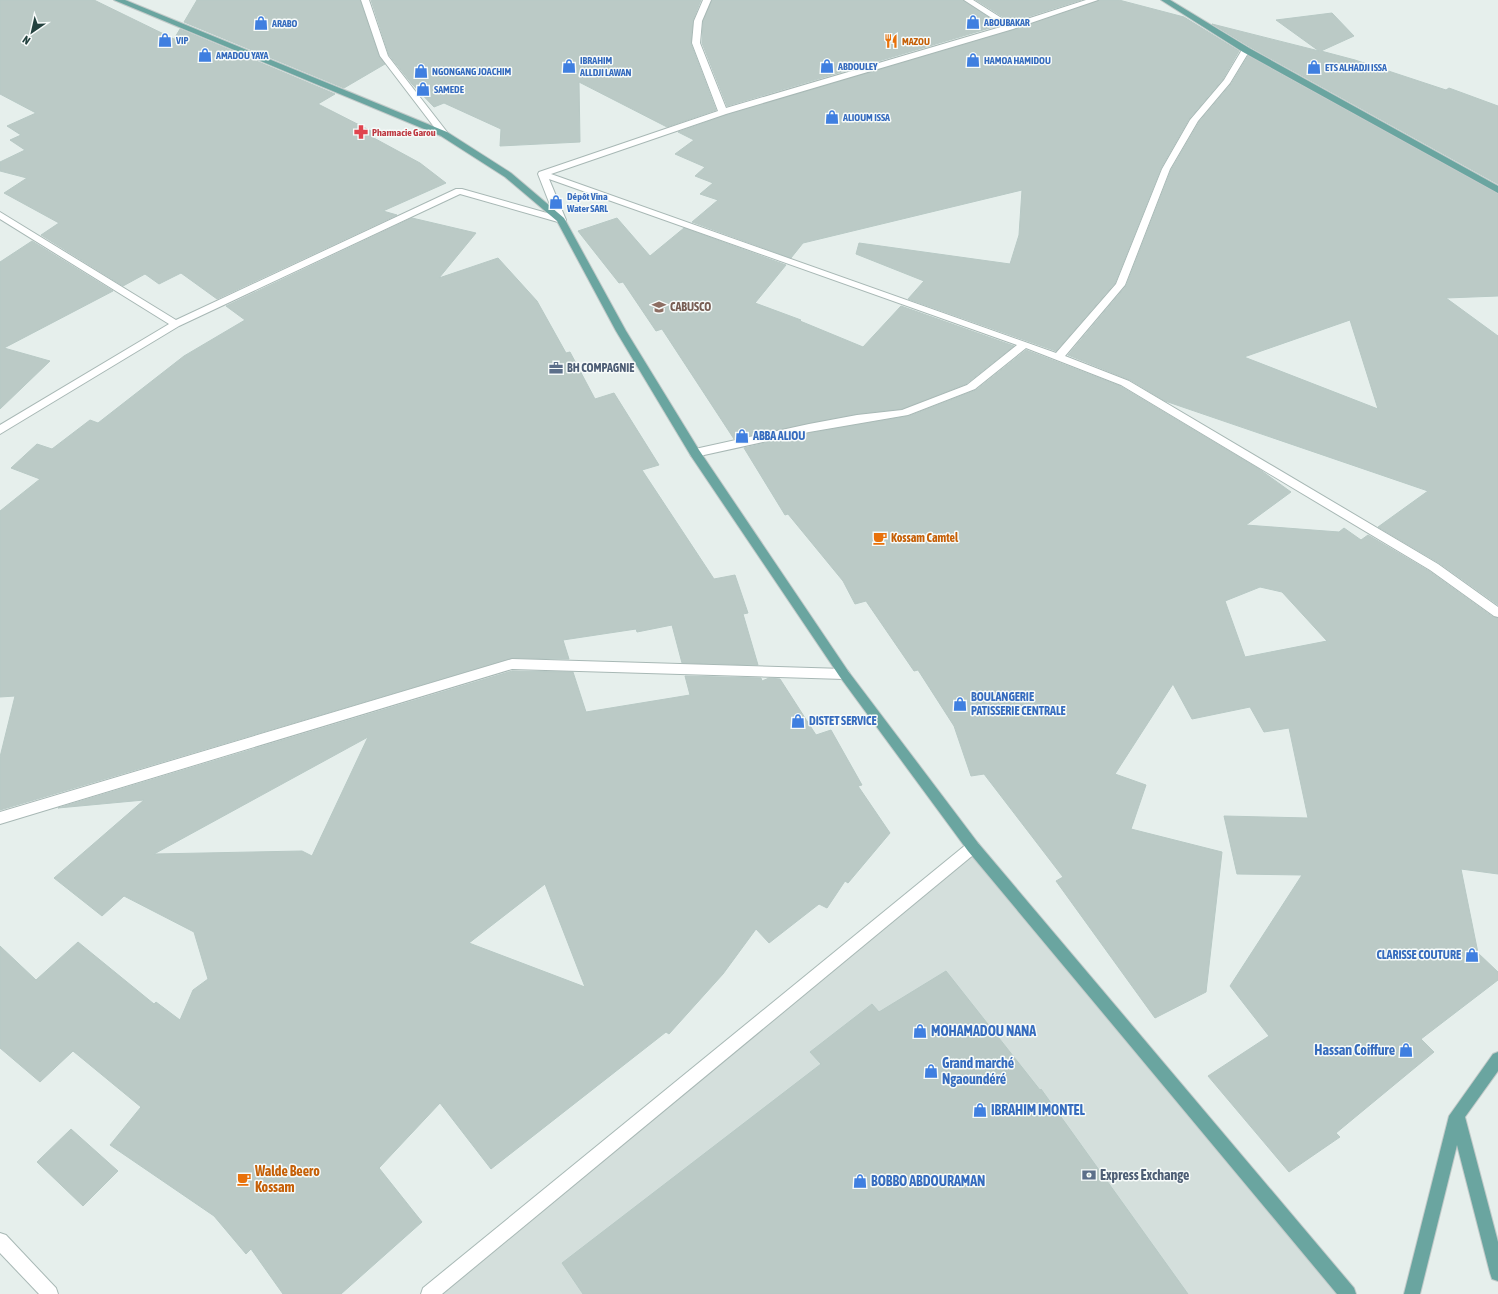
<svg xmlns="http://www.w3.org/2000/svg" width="1498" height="1294" viewBox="0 0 1498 1294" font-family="'Asap Condensed',sans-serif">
<rect width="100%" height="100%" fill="#e6efec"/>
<polygon fill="#d4dfdc" points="973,847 1349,1294 429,1294"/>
<g fill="#bbcac6" stroke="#b8c9c5" fill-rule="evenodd">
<polygon points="0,0 94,0 174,39 180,29 335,94 318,104 377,134 372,137 420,163 446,183 383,211 397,215 217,299 181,273 159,284 145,274 123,286 41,235 59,223 4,193 27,178 0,171 0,162 25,150 10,140 21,135 7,126 36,113 0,94"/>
<polygon points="197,0 360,0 379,56 385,64 344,88 184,22"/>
<polygon points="371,0 701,0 693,20 691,44 716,110 667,127 579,82 580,142 500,146 501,129 444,103 434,107 412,84 389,55"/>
<polygon points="712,0 963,0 1000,25 727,106 702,43 703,21"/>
<polygon points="976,0 1081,0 1011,22"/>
<polygon points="1099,0 1119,0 1184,17 1239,51 1223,79 1189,119 1161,168 1115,283 1056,351 908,299 924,281 856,254 859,243 1010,264 1019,235 1022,190 803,243 791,258 692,222 718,200 700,194 713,183 695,176 705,167 675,154 694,140 678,132 726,115 1013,30"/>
<polygon points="1332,13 1354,36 1321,51 1355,60 1446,90 1449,88 1498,106 1498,184 1250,47 1212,24 1319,51 1276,20"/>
<path d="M 1248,56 L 1498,194 L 1498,296 L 1446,298 L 1498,336 L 1498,605 L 1439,563 L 1378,527 L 1428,491 L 1165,401 L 1130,380 L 1068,355 L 1126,286 L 1171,170 L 1199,122 L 1231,84 ZM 1350,320 L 1378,409 L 1244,357 Z"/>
<polygon points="412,218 476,233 439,278 498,258 537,301 566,353 570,352 595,399 614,393 659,465 642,470 714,579 735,575 748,613 743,614 758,665 682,663 672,625 637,632 636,629 563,640 569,659 512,658 0,810 0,757 15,696 0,697 0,511 40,479 11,468 37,444 52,449 90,420 98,423 184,356 245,320 226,306"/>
<polygon points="617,218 650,256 684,228 786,265 755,303 801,320 800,321 863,347 901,306 1014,346 966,384 902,409 857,414 734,439 662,329 656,331 623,282 619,283 578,231"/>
<polygon points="32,241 113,291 4,348 50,361 0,409 0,262"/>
<path d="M 1026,350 L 1120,386 L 1259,469 L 1291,492 L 1246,525 L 1339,532 L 1344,528 L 1361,540 L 1368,535 L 1429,571 L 1493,617 L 1498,618 L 1498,874 L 1461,869 L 1478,953 L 1498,972 L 1498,980 L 1421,1039 L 1434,1052 L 1336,1133 L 1340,1137 L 1289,1172 L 1208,1076 L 1269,1036 L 1230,986 L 1302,875 L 1237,874 L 1224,816 L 1308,818 L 1289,728 L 1264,732 L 1250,707 L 1192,719 L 1173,684 L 1115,774 L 1146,785 L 1131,829 L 1222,852 L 1206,992 L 1155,1018 L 1056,881 L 1063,877 L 984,774 L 971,776 L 954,726 L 918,670 L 914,671 L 866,601 L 855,604 L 843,581 L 788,514 L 785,515 L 744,448 L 809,433 L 909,416 L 976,390 ZM 1260,587 L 1282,592 L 1327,641 L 1245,657 L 1225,601 Z"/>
<path d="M 512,671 L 573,672 L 586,712 L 690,695 L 685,676 L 761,678 L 762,681 L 769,678 L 780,679 L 816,735 L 831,730 L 862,785 L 858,786 L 890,833 L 848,883 L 845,881 L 827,908 L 819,904 L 769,943 L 756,929 L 723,974 L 669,1034 L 666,1032 L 491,1169 L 440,1103 L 379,1168 L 422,1222 L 341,1294 L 283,1294 L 251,1249 L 246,1254 L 214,1216 L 110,1145 L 141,1107 L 73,1051 L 40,1082 L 0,1048 L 0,946 L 36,980 L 78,942 L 154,1004 L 156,1002 L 180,1020 L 193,990 L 208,979 L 194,932 L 124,896 L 102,916 L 54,878 L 144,800 L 58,808 ZM 368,737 L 312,856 L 302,851 L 154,854 ZM 545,884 L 585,987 L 469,943 Z"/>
<polygon points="946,971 1040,1090 1041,1089 1188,1294 583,1294 562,1263 821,1064 810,1052 872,1004 879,1012"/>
<polygon points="71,1129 118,1171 83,1206 37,1162"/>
</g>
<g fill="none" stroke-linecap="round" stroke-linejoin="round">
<defs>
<g id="minor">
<polygon points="361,0 369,0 388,56 447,132 448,134 447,136 441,136 380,56"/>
<polygon points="703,0 711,0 702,21 700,43 726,108 1004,26 964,0 973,0 1011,24 1086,0 1098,0 1013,29 726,114 551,174 1056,353 1116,284 1162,169 1190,120 1224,80 1243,48 1249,48 1250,50 1230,83 1198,121 1170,169 1125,285 1065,356 1129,381 1438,564 1498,607 1498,617 1494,616 1430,570 1121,385 1026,348 975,389 908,415 809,432 695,457 691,456 690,453 691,450 695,449 809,424 857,415 902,410 967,385 1017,345 549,179 566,220 564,222 558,222 460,194 179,326 0,434 0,425 169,324 0,219 0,212 176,320 456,189 462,189 554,215 538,174 539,172 718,111 692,43 694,21"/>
<polygon points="512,659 844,669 848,671 850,674 848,677 844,679 512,669 0,824 0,812"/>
<polygon points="973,841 978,843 980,847 978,851 442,1294 421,1294 423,1288 968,843"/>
<polygon points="0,1233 6,1235 56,1288 58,1294 39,1294 0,1253"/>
</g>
<g id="major">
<polygon points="114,0 125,0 447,132 511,173 564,218 626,331 699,450 848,671 978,843 1354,1288 1356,1294 1337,1294 968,851 840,677 691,456 616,331 557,221 505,177 441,136"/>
<polygon points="1161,0 1170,0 1249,48 1498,186 1498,193 1243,52"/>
<polygon points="1498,1052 1498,1071 1465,1117 1498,1242 1498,1281 1492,1279 1490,1273 1457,1145 1420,1294 1404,1294 1449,1116 1493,1054"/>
</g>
</defs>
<use href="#minor" stroke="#a8b8b5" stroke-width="2"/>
<use href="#major" stroke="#c2cac9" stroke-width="2"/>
<use href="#minor" fill="#fff" fill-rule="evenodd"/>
<use href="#major" fill="#6aa5a0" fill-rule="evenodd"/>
</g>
<defs>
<symbol id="shop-bare" viewBox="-9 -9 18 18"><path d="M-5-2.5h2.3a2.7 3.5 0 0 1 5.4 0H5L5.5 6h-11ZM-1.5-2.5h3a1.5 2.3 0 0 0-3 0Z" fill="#3f7fe0" stroke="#f7fbfa" stroke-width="2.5" paint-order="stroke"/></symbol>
<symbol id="restaurant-bare" viewBox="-9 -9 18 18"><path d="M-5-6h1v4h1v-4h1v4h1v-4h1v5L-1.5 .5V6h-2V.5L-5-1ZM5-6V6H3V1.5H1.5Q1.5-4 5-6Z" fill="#e8710a" stroke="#f7fbfa" stroke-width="2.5" paint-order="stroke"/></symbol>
<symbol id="pharmacy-bare" viewBox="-9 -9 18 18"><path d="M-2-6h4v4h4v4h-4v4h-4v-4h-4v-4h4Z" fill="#e0444e" stroke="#f7fbfa" stroke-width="2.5" paint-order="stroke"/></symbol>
<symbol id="university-bare" viewBox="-9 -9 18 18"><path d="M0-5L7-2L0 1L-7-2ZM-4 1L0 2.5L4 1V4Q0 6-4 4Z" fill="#8d6e63" stroke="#f7fbfa" stroke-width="2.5" paint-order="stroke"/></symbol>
<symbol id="office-bare" viewBox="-9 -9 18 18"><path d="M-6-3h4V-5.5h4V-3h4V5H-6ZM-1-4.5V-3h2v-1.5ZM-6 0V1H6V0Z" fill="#5c6f8a" stroke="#f7fbfa" stroke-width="2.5" paint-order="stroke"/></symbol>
<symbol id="cafe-bare" viewBox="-9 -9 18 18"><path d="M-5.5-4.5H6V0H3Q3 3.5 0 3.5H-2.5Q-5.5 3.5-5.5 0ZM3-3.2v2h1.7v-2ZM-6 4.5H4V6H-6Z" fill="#e8710a" stroke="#f7fbfa" stroke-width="2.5" paint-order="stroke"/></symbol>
<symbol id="bank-bare" viewBox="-9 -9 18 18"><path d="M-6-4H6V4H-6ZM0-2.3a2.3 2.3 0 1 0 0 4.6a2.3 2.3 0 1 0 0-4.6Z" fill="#5c6f8a" stroke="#f7fbfa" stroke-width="2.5" paint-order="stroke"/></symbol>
</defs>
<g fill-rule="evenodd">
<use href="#shop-bare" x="963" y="12" width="20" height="20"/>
<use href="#shop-bare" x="251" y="13" width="20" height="20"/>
<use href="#shop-bare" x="155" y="30" width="20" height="20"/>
<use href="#restaurant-bare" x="881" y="31" width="20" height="20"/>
<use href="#shop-bare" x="195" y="45" width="20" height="20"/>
<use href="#shop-bare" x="963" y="50" width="20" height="20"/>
<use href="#shop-bare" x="559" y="56" width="20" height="20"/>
<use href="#shop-bare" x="817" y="56" width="20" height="20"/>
<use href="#shop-bare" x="1304" y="57" width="20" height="20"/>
<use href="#shop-bare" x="411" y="61" width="20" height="20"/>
<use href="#shop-bare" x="413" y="79" width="20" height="20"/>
<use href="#shop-bare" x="822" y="107" width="20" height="20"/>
<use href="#pharmacy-bare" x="351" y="122" width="20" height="20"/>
<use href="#shop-bare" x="546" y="192" width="20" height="20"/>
<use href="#university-bare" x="649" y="297" width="20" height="20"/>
<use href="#office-bare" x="546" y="358" width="20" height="20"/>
<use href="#shop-bare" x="732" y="426" width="20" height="20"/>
<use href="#cafe-bare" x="870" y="528" width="20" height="20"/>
<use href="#shop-bare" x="950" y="694" width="20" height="20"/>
<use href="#shop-bare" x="788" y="711" width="20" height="20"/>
<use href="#shop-bare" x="1462" y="945" width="20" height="20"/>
<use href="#shop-bare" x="910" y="1021" width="20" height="20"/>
<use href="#shop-bare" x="1396" y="1040" width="20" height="20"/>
<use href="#shop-bare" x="921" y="1061" width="20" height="20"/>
<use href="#shop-bare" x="970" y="1100" width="20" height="20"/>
<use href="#bank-bare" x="1079" y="1165" width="20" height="20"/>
<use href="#cafe-bare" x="234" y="1169" width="20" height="20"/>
<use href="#shop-bare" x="850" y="1171" width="20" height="20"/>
</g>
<g text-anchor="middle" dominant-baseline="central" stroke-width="3" stroke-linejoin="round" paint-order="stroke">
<g font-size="10" font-weight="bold" fill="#366cbe" stroke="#f7fbfa" text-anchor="start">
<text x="984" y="22">ABOUBAKAR</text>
<text x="272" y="23">ARABO</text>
<text x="176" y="40">VIP</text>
<text x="216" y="55">AMADOU YAYA</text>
<text x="580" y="60">IBRAHIM<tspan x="580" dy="12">ALLDJI LAWAN</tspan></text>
<text x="984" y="60">HAMOA HAMIDOU</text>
<text x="838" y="66">ABDOULEY</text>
<text x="1325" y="67">ETS ALHADJI ISSA</text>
<text x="432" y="71">NGONGANG JOACHIM</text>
<text x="434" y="89">SAMEDE</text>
<text x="843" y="117">ALIOUM ISSA</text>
<text x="567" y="196">Dépôt Vina<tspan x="567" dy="12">Water SARL</tspan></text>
</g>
<g font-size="10" font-weight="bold" fill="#c56008" stroke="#f7fbfa" text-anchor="start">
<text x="902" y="41">MAZOU</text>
</g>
<g font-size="10" font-weight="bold" fill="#be3a42" stroke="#f7fbfa" text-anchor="start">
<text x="372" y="132">Pharmacie Garou</text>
</g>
<g font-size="12" font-weight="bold" fill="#785e54" stroke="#f7fbfa" text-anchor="start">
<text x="670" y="307">CABUSCO</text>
</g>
<g font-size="12" font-weight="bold" fill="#4e5e75" stroke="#f7fbfa" text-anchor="start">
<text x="567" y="368">BH COMPAGNIE</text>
</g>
<g font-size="12" font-weight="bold" fill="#366cbe" stroke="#f7fbfa" text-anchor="start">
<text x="753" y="436">ABBA ALIOU</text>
<text x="971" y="697">BOULANGERIE<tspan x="971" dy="14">PATISSERIE CENTRALE</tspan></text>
<text x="809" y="721">DISTET SERVICE</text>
<text x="1461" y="955" text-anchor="end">CLARISSE COUTURE</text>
</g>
<g font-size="12" font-weight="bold" fill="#c56008" stroke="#f7fbfa" text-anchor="start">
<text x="891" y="538">Kossam Camtel</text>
</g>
<g font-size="14" font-weight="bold" fill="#366cbe" stroke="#f7fbfa" text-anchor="start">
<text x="931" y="1031">MOHAMADOU NANA</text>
<text x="1395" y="1050" text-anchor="end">Hassan Coiffure</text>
<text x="942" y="1063">Grand marché<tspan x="942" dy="16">Ngaoundéré</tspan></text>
<text x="991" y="1110">IBRAHIM IMONTEL</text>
<text x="871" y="1181">BOBBO ABDOURAMAN</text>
</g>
<g font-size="14" font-weight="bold" fill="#c56008" stroke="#f7fbfa" text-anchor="start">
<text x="255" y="1171">Walde Beero<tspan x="255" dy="16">Kossam</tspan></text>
</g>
<g font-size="14" font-weight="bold" fill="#4e5e75" stroke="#f7fbfa" text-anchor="start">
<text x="1100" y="1175">Express Exchange</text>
</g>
</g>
<g transform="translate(32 32) rotate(214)" stroke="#f7fbfa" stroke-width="3" paint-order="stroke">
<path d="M0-3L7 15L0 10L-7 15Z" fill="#24423f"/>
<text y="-6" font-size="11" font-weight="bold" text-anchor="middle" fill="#24423f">N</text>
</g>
</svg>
